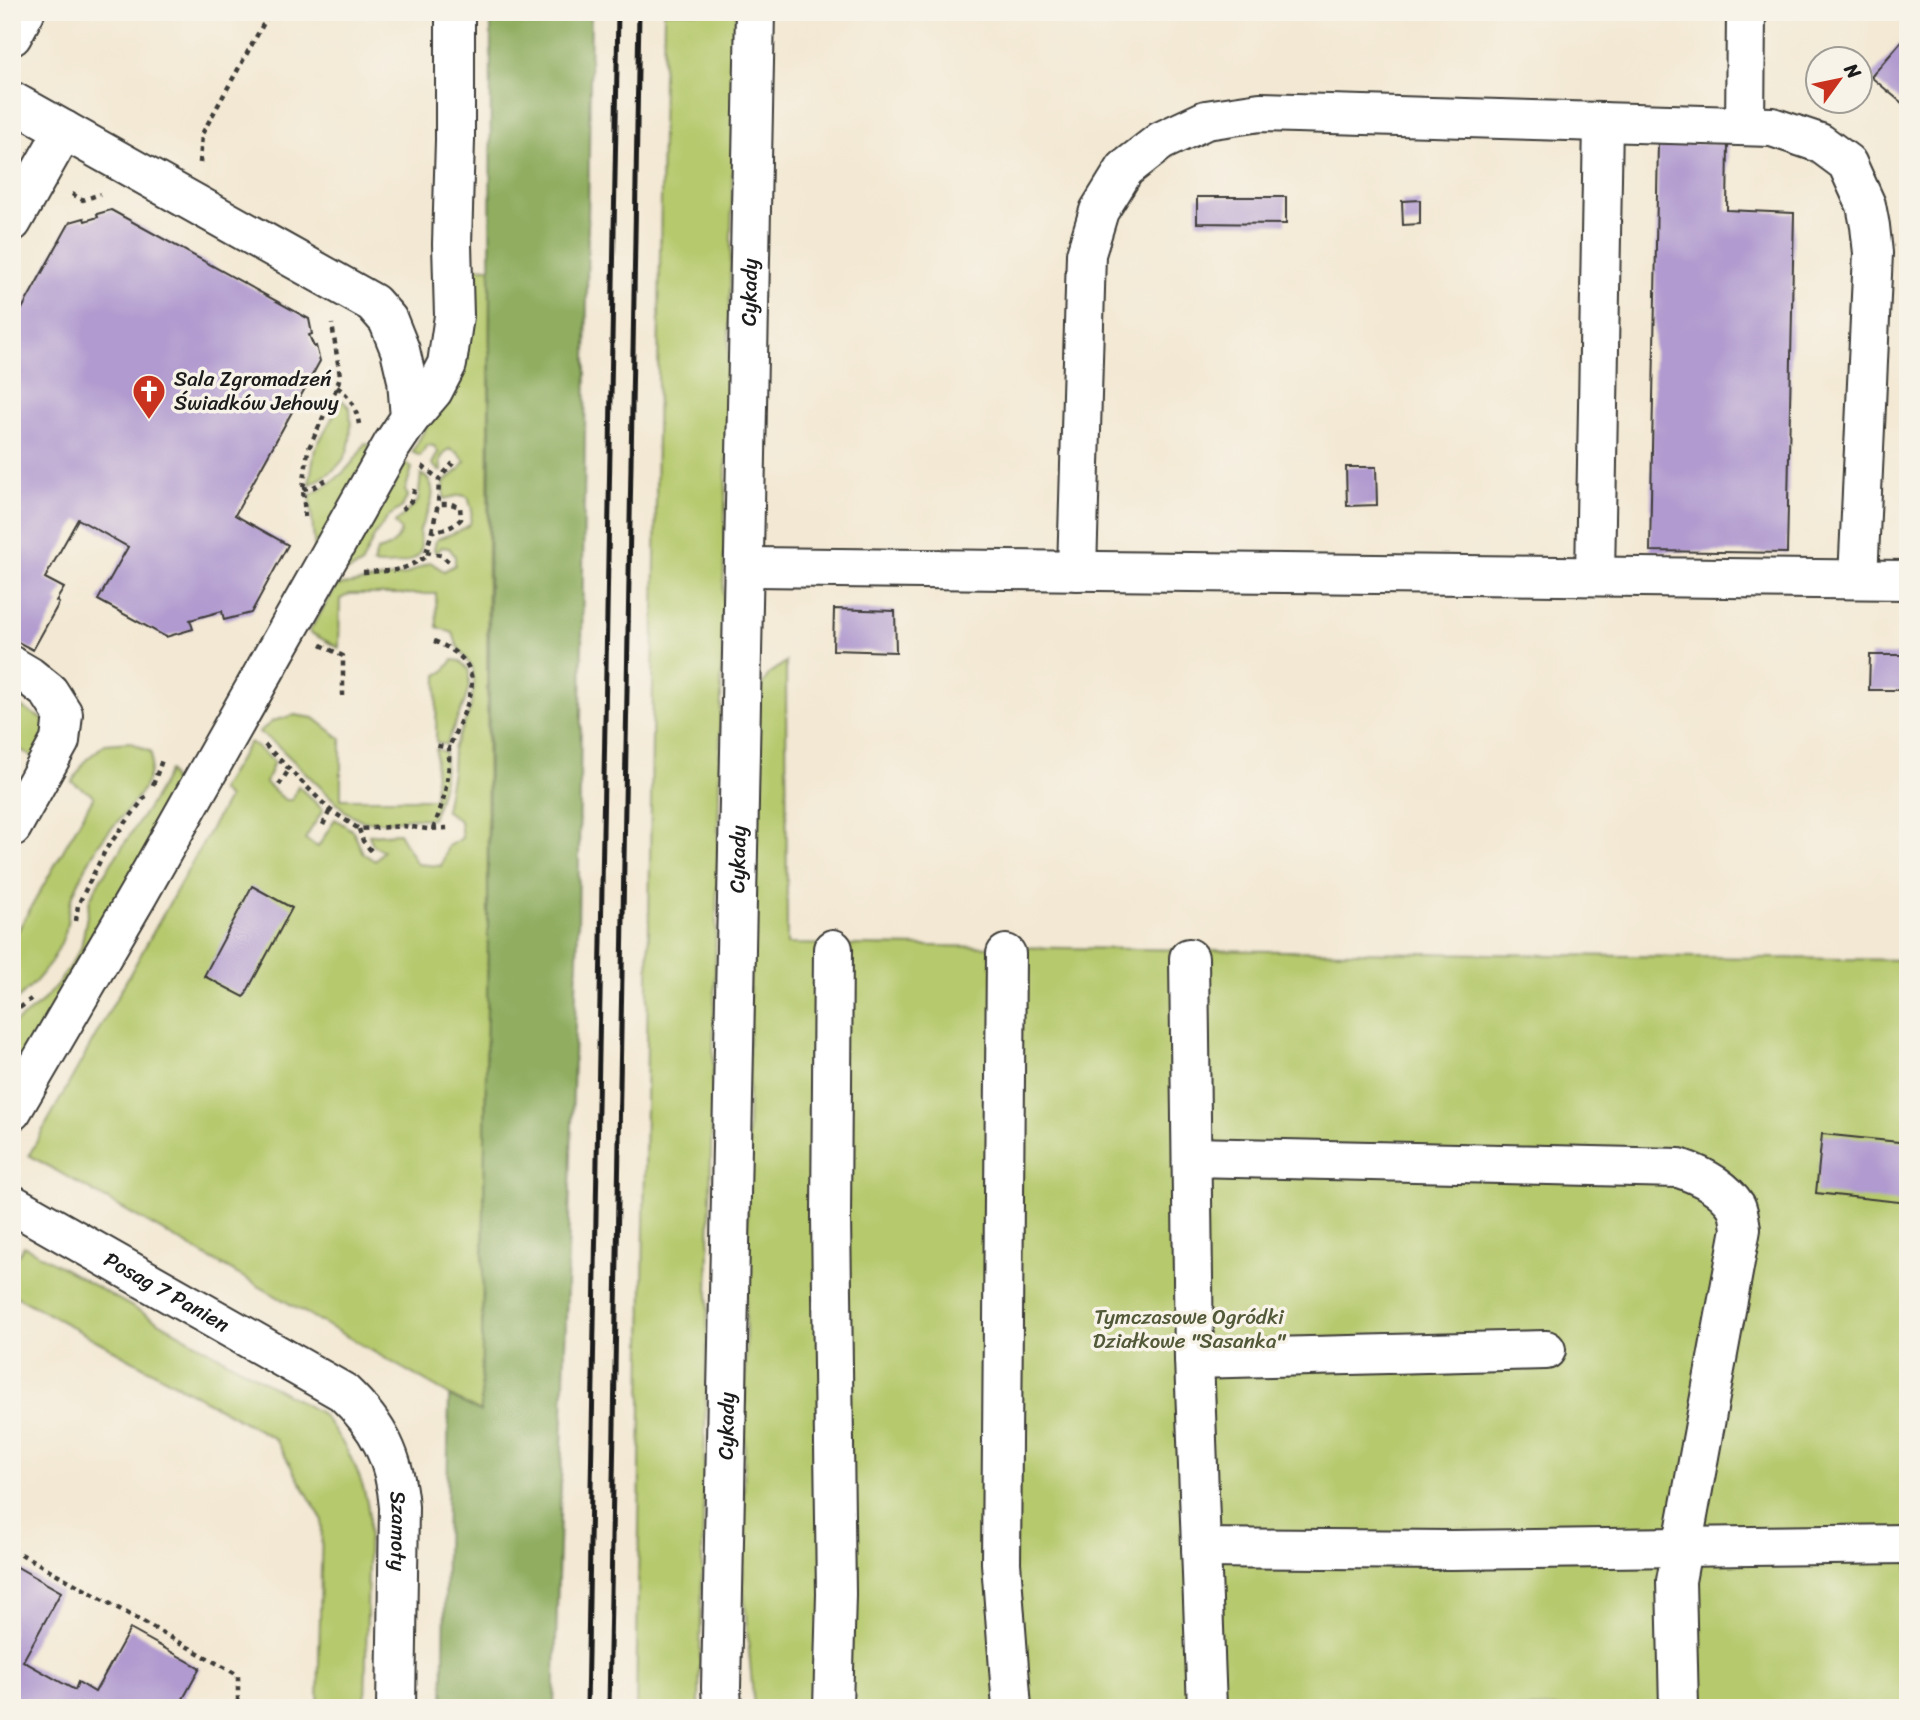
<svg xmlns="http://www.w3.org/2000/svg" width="1920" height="1720" viewBox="0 0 1920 1720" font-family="Sriracha,sans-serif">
<rect width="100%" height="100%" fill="#f7f3e8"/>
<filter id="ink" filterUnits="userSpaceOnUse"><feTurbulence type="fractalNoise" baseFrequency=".0143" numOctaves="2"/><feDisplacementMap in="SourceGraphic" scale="14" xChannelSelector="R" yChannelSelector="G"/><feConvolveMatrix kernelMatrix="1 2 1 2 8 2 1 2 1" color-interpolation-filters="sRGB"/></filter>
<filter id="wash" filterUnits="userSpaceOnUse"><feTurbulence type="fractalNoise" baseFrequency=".00686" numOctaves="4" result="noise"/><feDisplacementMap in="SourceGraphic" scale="28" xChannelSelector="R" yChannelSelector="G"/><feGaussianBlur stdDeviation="1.57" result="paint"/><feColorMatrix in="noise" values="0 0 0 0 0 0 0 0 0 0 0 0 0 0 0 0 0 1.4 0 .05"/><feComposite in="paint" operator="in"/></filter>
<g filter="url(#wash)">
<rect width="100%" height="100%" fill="#f3e8d3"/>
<g fill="#b6c96d" stroke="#697244" stroke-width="2">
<polygon points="664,12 736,12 699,1708 636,1708"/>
<path d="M 463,267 L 490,268 L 487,664 L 488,939 L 481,1413 L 29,1155 L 228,798 L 220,790 L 250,742 L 274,761 L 266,783 L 285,800 L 292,800 L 298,786 L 323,810 L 305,839 L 318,847 L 335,819 L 353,831 L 363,853 L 375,861 L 383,851 L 373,845 L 369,835 L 399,833 L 417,864 L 441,866 L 448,846 L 462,838 L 460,821 L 445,810 L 452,771 L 453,748 L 470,710 L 474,685 L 473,669 L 457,645 L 453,633 L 437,627 L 436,594 L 350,594 L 340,599 L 339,648 L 309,632 L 337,586 L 405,575 L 430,562 L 444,571 L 455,565 L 455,556 L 449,548 L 441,547 L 438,553 L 434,550 L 436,540 C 448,534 460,533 470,524 L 472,510 L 468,497 L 461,495 L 444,499 L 444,482 L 460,469 L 465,461 L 458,453 L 449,449 C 441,456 438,461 442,471 L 439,471 L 432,464 L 438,452 L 434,446 L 427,445 L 420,456 L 412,452 L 437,408 Z"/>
<path d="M 342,400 L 350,408 C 353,451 349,465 309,485 L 315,449 Z"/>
<path d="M 365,443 L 377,449 L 315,554 L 310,495 C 335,482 352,468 365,443 Z"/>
<polygon points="406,463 412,468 405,491 408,495 402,507 389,516 375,535 361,565 342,574"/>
<path d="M 421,474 C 443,486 428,511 421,527 C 417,535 422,542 421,548 C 420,565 384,566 373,564 L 377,551 C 390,548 395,544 401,531 L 395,523 L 418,501 Z"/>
<polygon points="453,660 460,661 469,670 469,686 465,701 446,745 436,742 437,675 443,672"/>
<polygon points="786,662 787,944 1908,960 1908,1708 754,1708 743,1582 750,954 756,694 769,674"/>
<polygon points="12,702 48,722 39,761 16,747 12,753"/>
<path d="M 294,715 L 314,718 L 341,739 L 341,799 L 435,799 L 436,749 L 445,752 C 446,777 441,797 432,819 L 413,818 L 383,822 L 363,821 L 346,812 L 277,745 L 259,732 L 273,721 Z"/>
<path d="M 130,742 L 151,752 C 157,790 116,818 97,847 C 91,857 72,893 70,905 C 67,915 68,926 64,936 C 54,962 35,986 12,1003 L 12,941 L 94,796 L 72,782 L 86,760 L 105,744 Z"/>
<polygon points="169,771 174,783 170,811 12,1092 12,1025 41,1003 60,981 81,948 90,899 99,882 153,800"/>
<path d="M 24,1246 L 322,1414 C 346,1444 365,1477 369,1516 L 365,1708 L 318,1708 L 322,1519 L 275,1439 L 12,1294 L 12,1256 L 17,1258 Z"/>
</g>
<polygon fill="#90ad60" stroke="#56643e" stroke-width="2" points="491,12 591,12 578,929 554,1708 443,1708 449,1396 481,1412 488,939"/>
<g id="blocks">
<g fill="#b09acf">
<polygon points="1908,34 1908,108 1871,77"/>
<polygon points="1658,143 1728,144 1727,210 1794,213 1787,553 1650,551"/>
<polygon points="1197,197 1286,197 1286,224 1197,223"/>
<polygon points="1420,200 1420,224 1403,225 1402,201"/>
<polygon points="111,210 309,319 312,334 309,335 314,347 316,346 320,361 235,515 288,545 251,613 224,620 222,611 190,620 193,629 166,637 98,600 128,547 78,519 45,578 64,588 56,601 59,603 33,650 12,639 12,493 17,485 12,482 12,327 70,222 84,218 85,221 98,217 97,214"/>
<polygon points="1346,467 1376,467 1377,505 1347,506"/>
<polygon points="834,609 895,611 896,652 833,650"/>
<polygon points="1870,655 1908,655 1908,690 1869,690"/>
<polygon points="252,886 292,908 244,997 204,976"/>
<polygon points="1822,1134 1908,1143 1908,1203 1816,1193"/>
<polygon points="12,1564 61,1592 23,1661 75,1690 78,1682 95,1692 130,1629 200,1668 178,1708 12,1708"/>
</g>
</g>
</g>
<g filter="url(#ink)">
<use href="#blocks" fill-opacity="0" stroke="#3c3b37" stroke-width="2"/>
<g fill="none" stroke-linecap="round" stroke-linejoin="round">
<defs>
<g id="minor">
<polyline points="12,36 25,12"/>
<polyline points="12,101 373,303 388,320 400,350 407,380 410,418 392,445 138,895 12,1111"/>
<polyline points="1745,126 1746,12"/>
<polyline points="12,222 64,130"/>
<polyline points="410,418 433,391 447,364 454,316 452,244 455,140 455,12"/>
<polyline points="745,567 1908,580"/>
<polyline points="1077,571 1086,254 1099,211 1125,169 1161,141 1206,120 1260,112 1772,127 1820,143 1847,163 1866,205 1870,226 1873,253 1858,579"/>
<polyline points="1595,576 1603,122"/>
<polyline points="12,666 29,676 49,692 63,714 60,741 12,827"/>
<polyline points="833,949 831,1217 836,1594 833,1708"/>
<polyline points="1006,954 1001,1563 1012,1708"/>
<polyline points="1189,958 1194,1359 1207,1708"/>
<path d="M 1192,1157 L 1679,1168 C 1700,1175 1723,1186 1736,1206 C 1739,1212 1740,1222 1741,1229 L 1676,1581 L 1679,1708"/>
<path id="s1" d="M 12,1204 L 343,1392 C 379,1426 395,1458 399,1507 L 396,1708"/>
<polyline points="1194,1359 1546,1350"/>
<polyline points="1201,1548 1451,1550 1908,1544"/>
<path id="s2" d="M 722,1708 L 721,1688 L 755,12"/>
</g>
</defs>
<use href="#minor" stroke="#3c3b37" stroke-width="42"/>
<g stroke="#3c3b37" stroke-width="4.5" stroke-dasharray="5 5" stroke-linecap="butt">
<polyline points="200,163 202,134 270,12"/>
<polyline points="72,194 83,200 100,194"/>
<path d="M 337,387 C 351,397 356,408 359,424"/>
<polyline points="422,466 439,479"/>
<polyline points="303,489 314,487 327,479"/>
<polyline points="402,510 411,501 416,485"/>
<polyline points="305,517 303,489 308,450 337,387 340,376 332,324"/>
<polyline points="432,531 438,504 439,479 453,463"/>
<polyline points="426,552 441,555 449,562"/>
<path d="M 363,572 C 392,570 398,574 425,557 L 432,531 C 445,530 452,528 461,519 L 460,507 L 451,504 L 438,504"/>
<path d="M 434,641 C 497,667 466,703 449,748"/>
<polyline points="321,645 343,656 343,696"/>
<polyline points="265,745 330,810 359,829 403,826 428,829 448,828"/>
<polyline points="153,785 162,760"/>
<polyline points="279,785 290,768"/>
<polyline points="323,825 330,810"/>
<polyline points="359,829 363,841 374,854"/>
<path d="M 433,829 C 444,802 450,777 449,748 L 434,745"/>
<polyline points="76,921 78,905 106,849 148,793"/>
<polyline points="12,1014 31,999"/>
<polyline points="12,1549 238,1675 238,1708"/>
</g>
<use href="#minor" stroke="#fff" stroke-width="38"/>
<g stroke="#1c1c1c" stroke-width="5">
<polyline points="587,1708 618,12"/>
<polyline points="609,1708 639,12"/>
</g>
</g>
</g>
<defs>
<symbol id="church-pin" viewBox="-11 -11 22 30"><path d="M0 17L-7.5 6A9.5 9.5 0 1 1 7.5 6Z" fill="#c8321e" stroke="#f7f3e8"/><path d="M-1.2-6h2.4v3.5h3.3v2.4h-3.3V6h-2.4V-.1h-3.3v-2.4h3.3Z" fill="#fff"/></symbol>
</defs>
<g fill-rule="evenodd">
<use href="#church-pin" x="130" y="372" width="38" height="52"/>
</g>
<g text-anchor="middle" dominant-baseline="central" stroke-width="7" stroke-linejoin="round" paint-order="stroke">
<g font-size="21" fill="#1c1c1c" stroke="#f7f3e8">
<text stroke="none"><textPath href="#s2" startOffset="1416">Cykady</textPath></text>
<text stroke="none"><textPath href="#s2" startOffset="849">Cykady</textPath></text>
<text stroke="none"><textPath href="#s1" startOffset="178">Posag 7 Panien</textPath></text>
<text stroke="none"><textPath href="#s2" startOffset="282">Cykady</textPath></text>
<text stroke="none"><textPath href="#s1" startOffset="536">Szamoty</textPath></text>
</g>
<g font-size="21" fill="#1c1c1c" stroke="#f7f3e8" text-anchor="start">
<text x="174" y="379">Sala Zgromadzeń<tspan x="174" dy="24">Świadków Jehowy</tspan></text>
</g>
<g font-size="21" fill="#525938" stroke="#f7f3e8">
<text x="1189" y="1317">Tymczasowe Ogródki<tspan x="1189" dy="24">Działkowe "Sasanka"</tspan></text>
</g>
</g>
<rect width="1920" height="1720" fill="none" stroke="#f7f3e8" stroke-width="42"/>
<g transform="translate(1839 80) rotate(57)"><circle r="33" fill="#f7f3e8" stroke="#9f9d96" stroke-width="2"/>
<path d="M0-5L12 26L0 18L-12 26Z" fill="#c8321e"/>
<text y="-10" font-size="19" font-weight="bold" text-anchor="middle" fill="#1c1c1c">N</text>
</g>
</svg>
